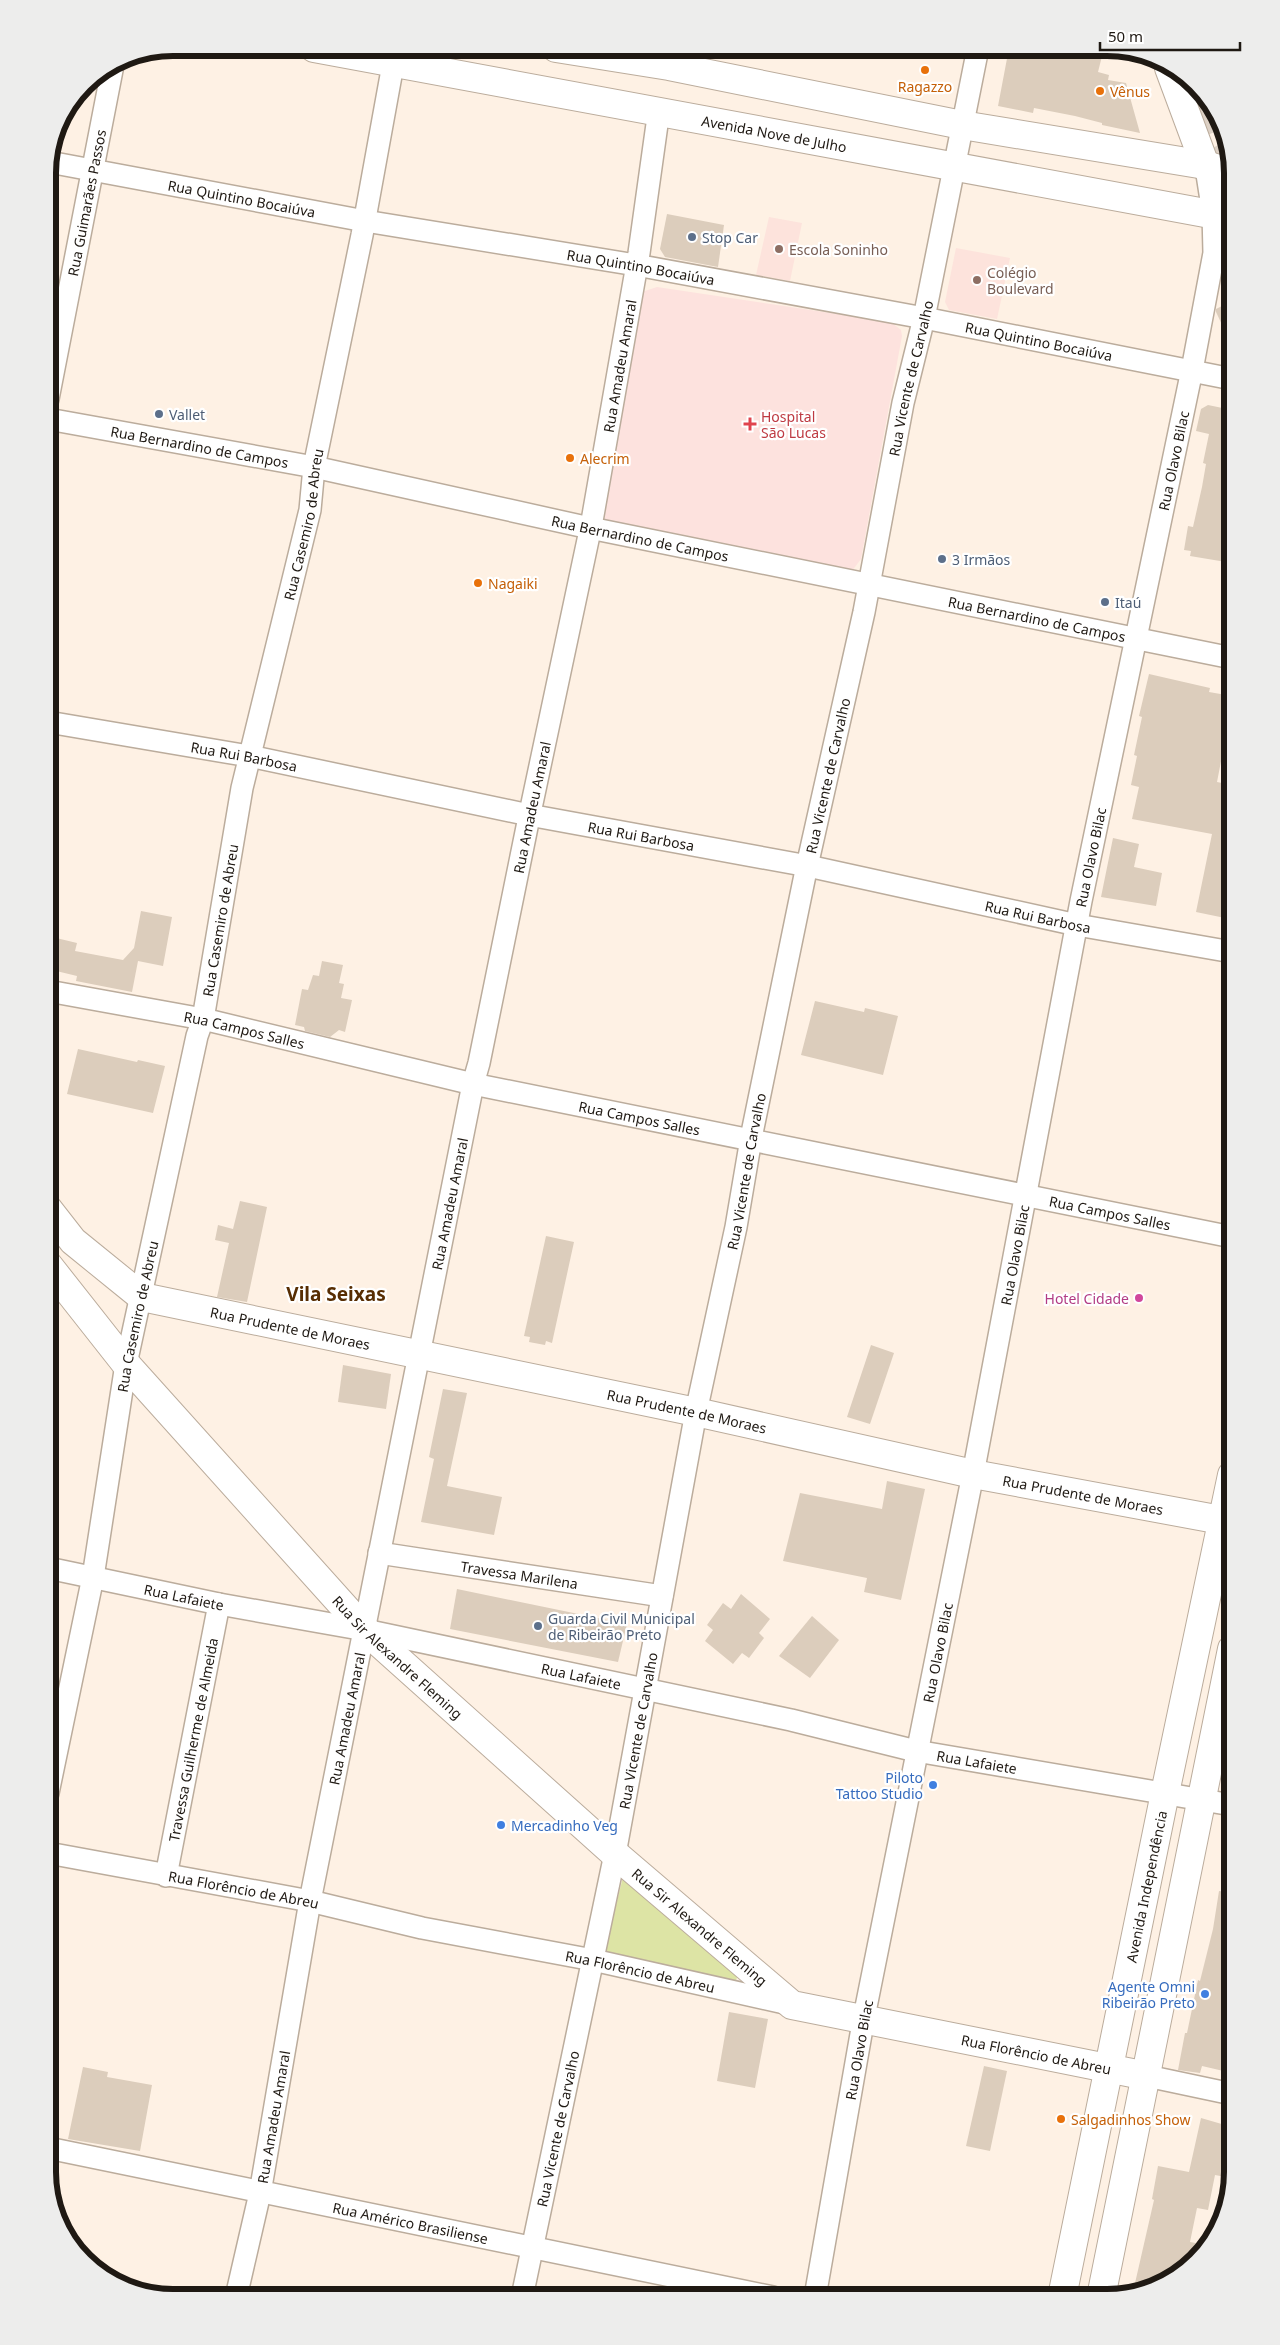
<svg xmlns="http://www.w3.org/2000/svg" width="1280" height="2345" viewBox="0 0 1280 2345" font-family="'Noto Sans',sans-serif">
<rect width="100%" height="100%" fill="#fef1e4"/>
<g fill="#fde3dc">
<polygon points="769,217 802,223 790,281 756,275"/>
<polygon points="956,248 1010,258 997,319 949,310 945,302"/>
</g>
<polygon fill="#fde2de" points="657,287 891,322 901,330 902,336 861,559 852,571 607,528 598,513 642,292"/>
<polygon fill="#dde4a5" points="623,1877 737,1977 734,1989 604,1953"/>
<g fill="#dccdbc">
<polygon points="1009,48 1023,48 1069,56 1071,48 1104,48 1098,72 1109,75 1108,80 1126,83 1140,133 1102,125 1102,123 1075,116 1034,108 1033,113 998,106"/>
<polygon points="667,214 724,225 718,267 665,257 660,249"/>
<polygon points="1232,301 1232,346 1216,312 1216,309"/>
<polygon points="1208,405 1232,410 1232,563 1190,556 1191,551 1184,550 1188,526 1193,527 1202,487 1206,464 1203,463 1209,434 1196,431 1201,409"/>
<polygon points="1149,674 1210,688 1209,692 1232,696 1230,752 1223,751 1217,782 1232,785 1228,809 1232,810 1232,881 1225,918 1196,912 1212,834 1132,819 1139,787 1131,785 1137,756 1134,755 1142,717 1139,716"/>
<polygon points="1113,838 1139,844 1134,867 1162,873 1156,906 1101,897"/>
<polygon points="141,911 172,917 163,966 138,961 132,992 76,981 77,976 48,969 48,936 77,943 75,951 123,960 134,948"/>
<polygon points="322,961 343,965 339,983 344,984 341,998 352,1000 345,1032 339,1030 330,1037 305,1031 304,1027 295,1025 302,989 308,990 313,975 319,976"/>
<polygon points="815,1001 864,1012 865,1008 898,1016 883,1075 801,1055"/>
<polygon points="78,1049 137,1062 138,1060 165,1066 153,1113 67,1094"/>
<polygon points="240,1201 267,1207 247,1302 217,1297 229,1243 215,1240 218,1225 233,1229"/>
<polygon points="546,1236 574,1242 552,1343 546,1341 545,1345 529,1342 530,1337 524,1336"/>
<polygon points="871,1345 894,1353 870,1424 847,1417"/>
<polygon points="343,1365 391,1374 386,1409 338,1402"/>
<polygon points="443,1389 467,1393 447,1486 502,1497 494,1535 421,1522 434,1459 429,1457"/>
<polygon points="887,1481 925,1489 901,1600 864,1592 867,1578 783,1561 800,1493 882,1509"/>
<polygon points="457,1589 627,1624 618,1662 450,1629"/>
<polygon points="741,1594 770,1619 759,1633 764,1638 749,1658 742,1653 733,1664 705,1641 713,1630 707,1625 723,1603 731,1609"/>
<polygon points="812,1616 839,1640 810,1678 779,1656"/>
<polygon points="1219,1891 1232,1893 1232,1980 1225,2008 1232,2010 1232,2073 1202,2066 1200,2073 1178,2070 1185,2033 1187,2033 1198,1980 1200,1981 1213,1929"/>
<polygon points="729,2012 768,2019 755,2088 717,2081"/>
<polygon points="984,2066 1007,2071 990,2151 966,2146"/>
<polygon points="83,2067 108,2072 107,2077 152,2085 140,2151 68,2139"/>
<polygon points="1201,2118 1232,2127 1231,2178 1215,2175 1208,2210 1197,2208 1190,2242 1207,2245 1155,2288 1133,2292 1154,2200 1152,2199 1158,2166 1189,2172"/>
</g>
<g fill="none" stroke-linecap="round" stroke-linejoin="round">
<polyline stroke="#ddd1c5" stroke-width="28" stroke-dasharray="28 14" stroke-linecap="butt" points="1197,109 1209,138 1232,179"/>
<defs>
<g id="street">
<polyline points="669,66 673,48"/>
<path id="s1" d="M 49,162 L 365,221 L 636,265 L 924,318 L 1232,379"/>
<path id="s2" d="M 48,399 L 113,65"/>
<path id="s3" d="M 48,419 L 314,467 L 590,528 L 1232,658"/>
<path id="s4" d="M 48,722 L 249,756 L 529,815 L 808,866 L 1077,925 L 1232,952"/>
<path id="s5" d="M 48,991 L 203,1019 L 473,1084 L 1232,1237"/>
<path id="s6" d="M 379,1553 L 662,1596"/>
<path id="s7" d="M 48,1568 L 219,1604 L 365,1630 L 791,1720 L 916,1751 L 1232,1805"/>
<path id="s8" d="M 48,1793 L 93,1577 L 126,1364 L 197,1036 L 203,1019 L 242,788 L 310,510 L 314,467 L 362,235 L 396,48"/>
<path id="s9" d="M 48,1853 L 310,1901 L 422,1928 L 593,1960 L 789,2004"/>
<path id="s10" d="M 166,1876 L 219,1604"/>
<polyline points="1147,2076 1232,2094"/>
<path id="s11" d="M 48,2148 L 773,2297"/>
<path id="s12" d="M 236,2297 L 260,2193 L 310,1901 L 473,1084 L 479,1063 L 527,827 L 592,521 L 639,253 L 659,110"/>
<path id="s13" d="M 522,2297 L 615,1854 L 696,1412 L 736,1227 L 752,1133 L 805,875 L 864,612 L 903,403 L 924,318 L 978,48"/>
<path id="s14" d="M 815,2297 L 864,2017 L 973,1474 L 1081,901 L 1192,370 L 1214,253 L 1213,213 L 1206,168"/>
</g>
<g id="secondary">
<path id="s15" d="M 314,48 L 1232,218"/>
<polyline points="556,48 669,66 962,125 1205,165 1232,173"/>
<path id="s16" d="M 48,1209 L 73,1241 L 142,1297 L 696,1412 L 973,1474 L 1232,1522"/>
<path id="s17" d="M 48,1265 L 126,1364 L 365,1630 L 615,1854 L 792,2005 L 1147,2076"/>
</g>
<g id="primary">
<polyline points="1169,68 1205,165 1232,204"/>
<path id="s18" d="M 1062,2297 L 1165,1793 L 1232,1475"/>
<polyline points="1101,2297 1232,1649"/>
</g>
</defs>
<use href="#street" stroke="#bbac9c" stroke-width="24"/>
<use href="#secondary" stroke="#bbac9c" stroke-width="30"/>
<use href="#primary" stroke="#bbac9c" stroke-width="30"/>
<use href="#street" stroke="#fff" stroke-width="21"/>
<use href="#secondary" stroke="#fff" stroke-width="28"/>
<use href="#primary" stroke="#fff" stroke-width="28"/>
</g>
<g fill="#e8710a" stroke="#fff" stroke-width="2">
<circle cx="925" cy="70" r="5"/>
<circle cx="1100" cy="91" r="5"/>
<circle cx="570" cy="458" r="5"/>
<circle cx="478" cy="583" r="5"/>
<circle cx="1061" cy="2119" r="5"/>
</g>
<g fill="#5c6f8a" stroke="#fff" stroke-width="2">
<circle cx="692" cy="237" r="5"/>
<circle cx="159" cy="414" r="5"/>
<circle cx="942" cy="559" r="5"/>
<circle cx="1105" cy="602" r="5"/>
<circle cx="538" cy="1626" r="5"/>
</g>
<g fill="#8d6e63" stroke="#fff" stroke-width="2">
<circle cx="779" cy="249" r="5"/>
<circle cx="977" cy="280" r="5"/>
</g>
<path fill="#e0444e" stroke="#fff" stroke-width="2" d="M747.5 416.5h5v5h5v5h-5v5h-5v-5h-5v-5h5z"/>
<circle fill="#d1479c" stroke="#fff" stroke-width="2" cx="1139" cy="1298" r="5"/>
<g fill="#3f7fe0" stroke="#fff" stroke-width="2">
<circle cx="933" cy="1785" r="5"/>
<circle cx="501" cy="1825" r="5"/>
<circle cx="1205" cy="1994" r="5"/>
</g>
<g text-anchor="middle" dominant-baseline="central" stroke-width="4.5" stroke-linejoin="round" paint-order="stroke">
<g font-size="14" fill="#c56008" stroke="#fff" text-anchor="start">
<text x="925" y="86" text-anchor="middle">Ragazzo</text>
<text x="1110" y="91">Vênus</text>
<text x="580" y="458">Alecrim</text>
<text x="488" y="583">Nagaiki</text>
<text x="1071" y="2119">Salgadinhos Show</text>
</g>
<g font-size="14" fill="#1f1913" stroke="#fff">
<text stroke="none"><textPath href="#s15" startOffset="468">Avenida Nove de Julho</textPath></text>
<text stroke="none"><textPath href="#s1" startOffset="196">Rua Quintino Bocaiúva</textPath></text>
<text stroke="none"><textPath href="#s2" startOffset="200">Rua Guimarães Passos</textPath></text>
<text stroke="none"><textPath href="#s1" startOffset="601">Rua Quintino Bocaiúva</textPath></text>
<text stroke="none"><textPath href="#s1" startOffset="1006">Rua Quintino Bocaiúva</textPath></text>
<text stroke="none"><textPath href="#s12" startOffset="1969">Rua Amadeu Amaral</textPath></text>
<text stroke="none"><textPath href="#s13" startOffset="1958">Rua Vicente de Carvalho</textPath></text>
<text stroke="none"><textPath href="#s3" startOffset="154">Rua Bernardino de Campos</textPath></text>
<text stroke="none"><textPath href="#s14" startOffset="1871">Rua Olavo Bilac</textPath></text>
<text stroke="none"><textPath href="#s8" startOffset="1295">Rua Casemiro de Abreu</textPath></text>
<text stroke="none"><textPath href="#s3" startOffset="604">Rua Bernardino de Campos</textPath></text>
<text stroke="none"><textPath href="#s3" startOffset="1009">Rua Bernardino de Campos</textPath></text>
<text stroke="none"><textPath href="#s4" startOffset="199">Rua Rui Barbosa</textPath></text>
<text stroke="none"><textPath href="#s13" startOffset="1552">Rua Vicente de Carvalho</textPath></text>
<text stroke="none"><textPath href="#s12" startOffset="1519">Rua Amadeu Amaral</textPath></text>
<text stroke="none"><textPath href="#s4" startOffset="604">Rua Rui Barbosa</textPath></text>
<text stroke="none"><textPath href="#s14" startOffset="1466">Rua Olavo Bilac</textPath></text>
<text stroke="none"><textPath href="#s4" startOffset="1009">Rua Rui Barbosa</textPath></text>
<text stroke="none"><textPath href="#s8" startOffset="890">Rua Casemiro de Abreu</textPath></text>
<text stroke="none"><textPath href="#s5" startOffset="200">Rua Campos Salles</textPath></text>
<text stroke="none"><textPath href="#s5" startOffset="605">Rua Campos Salles</textPath></text>
<text stroke="none"><textPath href="#s13" startOffset="1148">Rua Vicente de Carvalho</textPath></text>
<text stroke="none"><textPath href="#s12" startOffset="1114">Rua Amadeu Amaral</textPath></text>
<text stroke="none"><textPath href="#s5" startOffset="1085">Rua Campos Salles</textPath></text>
<text stroke="none"><textPath href="#s14" startOffset="1061">Rua Olavo Bilac</textPath></text>
<text stroke="none"><textPath href="#s8" startOffset="485">Rua Casemiro de Abreu</textPath></text>
<text stroke="none"><textPath href="#s16" startOffset="281">Rua Prudente de Moraes</textPath></text>
<text stroke="none"><textPath href="#s16" startOffset="686">Rua Prudente de Moraes</textPath></text>
<text stroke="none"><textPath href="#s16" startOffset="1091">Rua Prudente de Moraes</textPath></text>
<text stroke="none"><textPath href="#s6" startOffset="142">Travessa Marilena</textPath></text>
<text stroke="none"><textPath href="#s7" startOffset="139">Rua Lafaiete</textPath></text>
<text stroke="none"><textPath href="#s14" startOffset="656">Rua Olavo Bilac</textPath></text>
<text stroke="none"><textPath href="#s17" startOffset="526">Rua Sir Alexandre Fleming</textPath></text>
<text stroke="none"><textPath href="#s7" startOffset="544">Rua Lafaiete</textPath></text>
<text stroke="none"><textPath href="#s12" startOffset="589">Rua Amadeu Amaral</textPath></text>
<text stroke="none"><textPath href="#s13" startOffset="578">Rua Vicente de Carvalho</textPath></text>
<text stroke="none"><textPath href="#s10" startOffset="139">Travessa Guilherme de Almeida</textPath></text>
<text stroke="none"><textPath href="#s7" startOffset="949">Rua Lafaiete</textPath></text>
<text stroke="none"><textPath href="#s18" startOffset="419">Avenida Independência</textPath></text>
<text stroke="none"><textPath href="#s9" startOffset="199">Rua Florêncio de Abreu</textPath></text>
<text stroke="none"><textPath href="#s17" startOffset="931">Rua Sir Alexandre Fleming</textPath></text>
<text stroke="none"><textPath href="#s9" startOffset="604">Rua Florêncio de Abreu</textPath></text>
<text stroke="none"><textPath href="#s14" startOffset="251">Rua Olavo Bilac</textPath></text>
<text stroke="none"><textPath href="#s17" startOffset="1301">Rua Florêncio de Abreu</textPath></text>
<text stroke="none"><textPath href="#s12" startOffset="184">Rua Amadeu Amaral</textPath></text>
<text stroke="none"><textPath href="#s13" startOffset="172">Rua Vicente de Carvalho</textPath></text>
<text stroke="none"><textPath href="#s11" startOffset="370">Rua Américo Brasiliense</textPath></text>
</g>
<g font-size="14" fill="#4e5e75" stroke="#fff" text-anchor="start">
<text x="702" y="237">Stop Car</text>
<text x="169" y="414">Vallet</text>
<text x="952" y="559">3 Irmãos</text>
<text x="1115" y="602">Itaú</text>
<text x="548" y="1618">Guarda Civil Municipal<tspan x="548" dy="16">de Ribeirão Preto</tspan></text>
</g>
<g font-size="14" fill="#785e54" stroke="#fff" text-anchor="start">
<text x="789" y="249">Escola Soninho</text>
<text x="987" y="272">Colégio<tspan x="987" dy="16">Boulevard</tspan></text>
</g>
<g font-size="14" fill="#be3a42" stroke="#fff" text-anchor="start">
<text x="761" y="416">Hospital<tspan x="761" dy="16">São Lucas</tspan></text>
</g>
<g font-size="14" fill="#b23c85" stroke="#fff" text-anchor="end">
<text x="1129" y="1298">Hotel Cidade</text>
</g>
<g font-size="14" fill="#366cbe" stroke="#fff" text-anchor="end">
<text x="923" y="1777">Piloto<tspan x="923" dy="16">Tattoo Studio</tspan></text>
<text x="511" y="1825" text-anchor="start">Mercadinho Veg</text>
<text x="1195" y="1986">Agente Omni<tspan x="1195" dy="16">Ribeirão Preto</tspan></text>
</g>
<g font-size="19" font-weight="bold" fill="#572d02" stroke="#fff">
<text x="336" y="1294">Vila Seixas</text>
</g>
</g>
<path d="M0 0H1280V2345H0ZM173 56H1107A117 117 0 0 1 1224 173V2172A117 117 0 0 1 1107 2289H173A117 117 0 0 1 56 2172V173A117 117 0 0 1 173 56Z" fill="#ededec" fill-rule="evenodd"/>
<path fill="none" stroke="#1f1913" stroke-width="6" d="M173 56H1107A117 117 0 0 1 1224 173V2172A117 117 0 0 1 1107 2289H173A117 117 0 0 1 56 2172V173A117 117 0 0 1 173 56Z"/>
<path d="M1100 42v8h140v-8" fill="none" stroke="#1f1913" stroke-width="2.5"/>
<text x="1108" y="42" font-size="15" fill="#1f1913" stroke="#ffffff" stroke-width="4" paint-order="stroke">50 m</text>
</svg>
